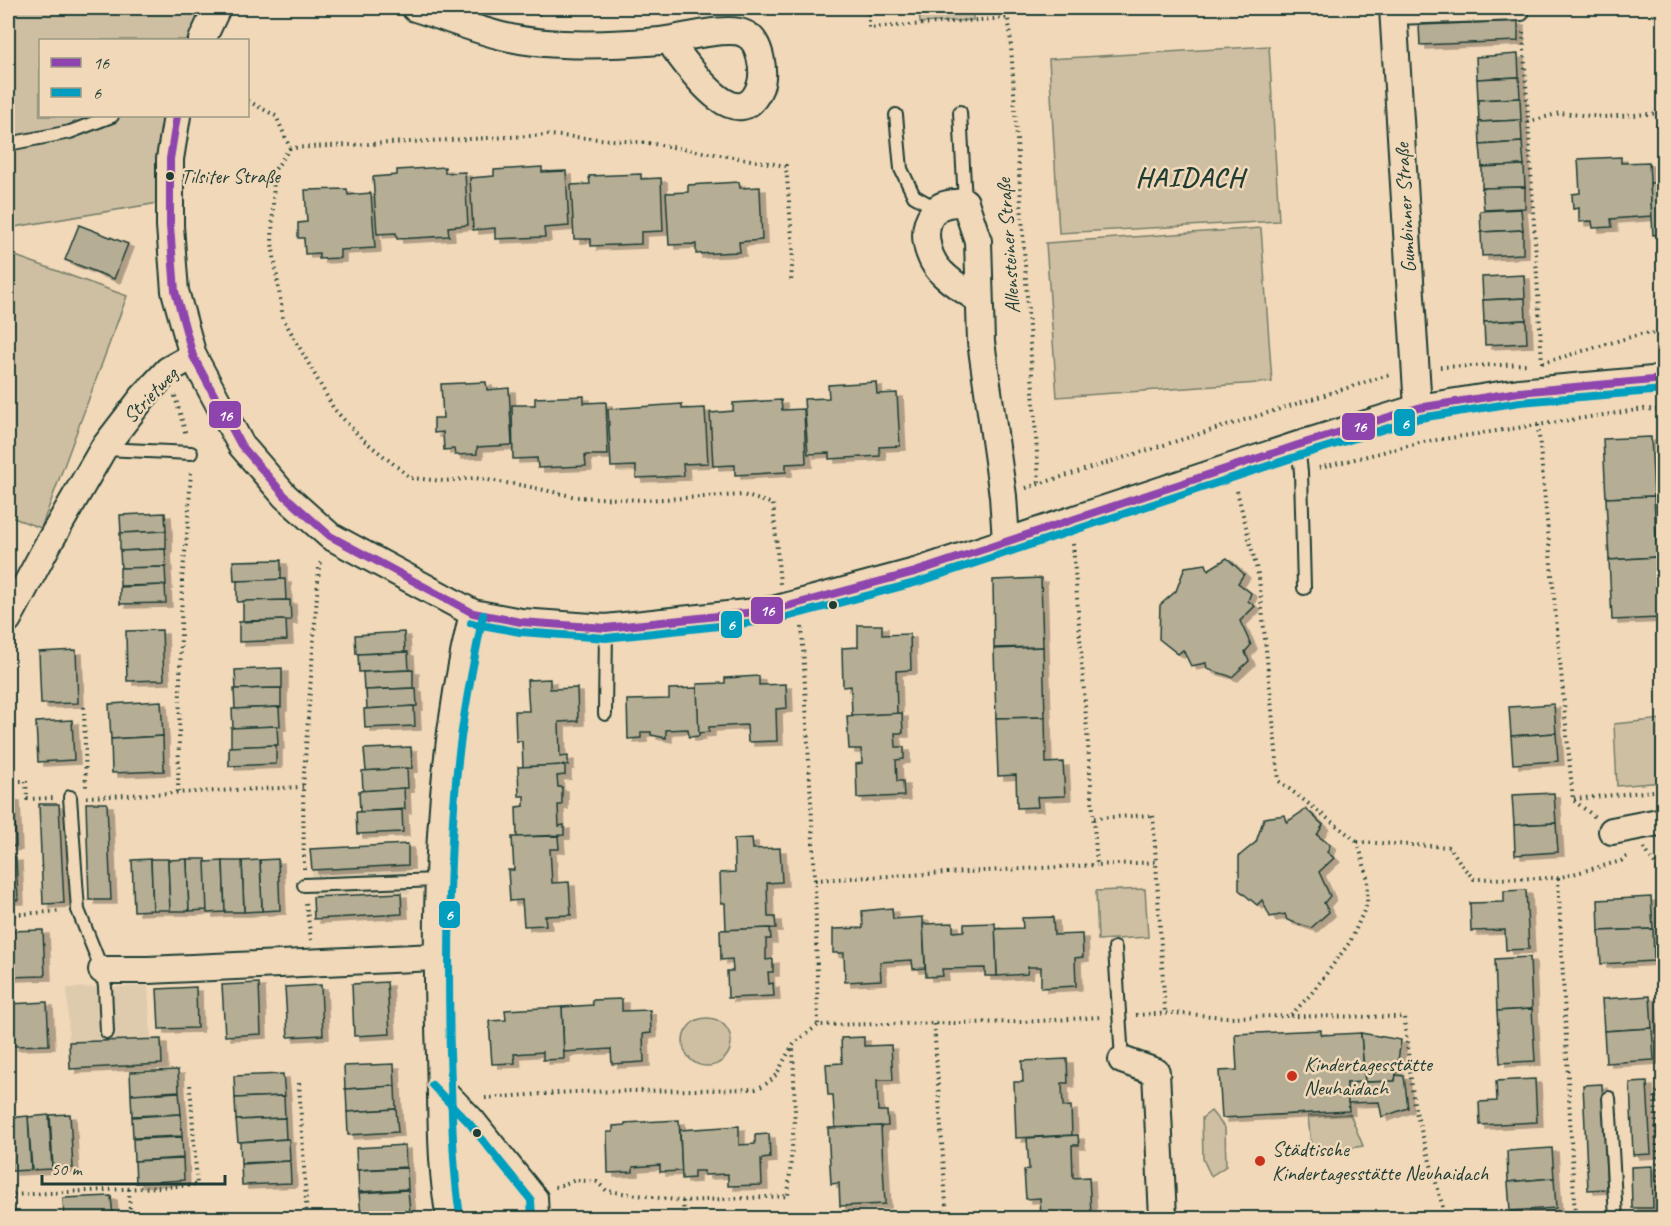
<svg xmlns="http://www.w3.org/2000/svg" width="1671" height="1226" viewBox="0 0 1671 1226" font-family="Caveat,sans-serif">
<defs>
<filter id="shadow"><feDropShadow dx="6" dy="4" stdDeviation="0" flood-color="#0004"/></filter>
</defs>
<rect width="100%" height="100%" fill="#f0d8b8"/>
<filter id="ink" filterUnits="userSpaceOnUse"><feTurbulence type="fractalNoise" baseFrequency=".0167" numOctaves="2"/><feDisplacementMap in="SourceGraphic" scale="12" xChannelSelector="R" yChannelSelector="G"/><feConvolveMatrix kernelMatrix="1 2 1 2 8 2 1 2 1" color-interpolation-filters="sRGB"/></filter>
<g filter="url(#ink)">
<g fill="#decbad">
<polygon points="408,865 410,894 401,893 313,897 312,870"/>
<polygon points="148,986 151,1039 69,1044 67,988"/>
</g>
<g fill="#cebfa2" stroke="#767e6b" stroke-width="1.5">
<polygon points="8,8 203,8 191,40 40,40 40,116 169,116 158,203 8,228"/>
<polygon points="919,8 973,8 973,20 920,23"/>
<polygon points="1269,46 1279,221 1059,233 1049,59"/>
<polygon points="1261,228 1272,382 1057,397 1046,243"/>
<polygon points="10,254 127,296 41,528 8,516 8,260"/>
<polygon points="1663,719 1663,782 1617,786 1614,724"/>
<polygon points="1145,889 1148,937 1098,940 1096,891"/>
<circle cx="707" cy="1042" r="24"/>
<polygon points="1211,1111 1225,1128 1226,1166 1211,1176 1203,1159 1202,1118"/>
<polygon points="1350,1114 1363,1146 1312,1155 1308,1116"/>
</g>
<g fill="#b5ad94" stroke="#1f3d34" stroke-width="1.5" filter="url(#shadow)">
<polygon points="1518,21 1518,41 1420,45 1419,25"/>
<polygon points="1518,54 1519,77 1477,79 1476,57"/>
<polygon points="1519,77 1520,98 1478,100 1477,79"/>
<polygon points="1520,98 1521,120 1479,122 1478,100"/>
<polygon points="1521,120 1522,142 1480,145 1479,122"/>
<polygon points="1522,142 1524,165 1482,167 1480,145"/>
<polygon points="1621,157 1621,163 1649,162 1652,216 1611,219 1612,227 1593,228 1592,221 1579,222 1579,208 1573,209 1572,194 1580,193 1578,159"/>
<polygon points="1524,165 1525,187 1482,188 1482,167"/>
<polygon points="445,167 445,173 465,172 468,225 448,227 449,236 397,239 396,233 377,234 373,177 397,175 397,170"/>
<polygon points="542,167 542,172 566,171 569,226 544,228 545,237 495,239 495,228 473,230 470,178 494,176 494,170"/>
<polygon points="641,174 641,179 661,178 663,231 641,232 641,244 591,246 591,239 574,239 571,185 590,184 589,176"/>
<polygon points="739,182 740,188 760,187 762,240 739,242 740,252 696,254 696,244 669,245 666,193 688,192 688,185"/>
<polygon points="1650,183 1664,183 1664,234 1653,235"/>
<polygon points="1525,187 1525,208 1484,210 1482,188"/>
<polygon points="347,189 348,195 371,193 375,248 340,250 340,258 319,259 319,253 305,254 304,238 298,238 298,223 307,222 305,190"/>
<polygon points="1521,209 1523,230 1481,232 1480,211"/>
<polygon points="79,225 128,244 114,279 65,260"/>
<polygon points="1523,230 1523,254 1482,256 1481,232"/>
<polygon points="1524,275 1525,298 1483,300 1482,277"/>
<polygon points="1525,298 1526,320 1484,322 1483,300"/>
<polygon points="1526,320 1527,343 1485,345 1484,322"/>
<polygon points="486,382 487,390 509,388 512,445 477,447 477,454 455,455 454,449 444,450 443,432 434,433 434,418 443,418 441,384"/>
<polygon points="876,382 877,394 897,393 900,446 879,447 880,456 829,459 829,453 808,454 804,399 829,398 828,385"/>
<polygon points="584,396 584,403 606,402 608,455 585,455 586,466 538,468 537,458 513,459 512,405 535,405 535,398"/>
<polygon points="781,400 782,410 804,409 806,463 786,464 786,472 735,475 735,465 713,466 710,413 733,411 733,403"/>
<polygon points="682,404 682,409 705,408 708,463 683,464 684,476 636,478 636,466 611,467 608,409"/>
<polygon points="1651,437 1654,496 1606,498 1603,439"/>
<polygon points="1654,496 1657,557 1609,560 1606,498"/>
<polygon points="165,513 166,531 121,533 120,515"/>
<polygon points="166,531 166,549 120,551 120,533"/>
<polygon points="165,549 166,567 121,568 120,551"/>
<polygon points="1657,557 1660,618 1612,620 1609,560"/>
<polygon points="1227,558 1244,574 1238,583 1251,593 1248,601 1255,606 1240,621 1251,645 1245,652 1249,661 1232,677 1207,669 1206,663 1191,666 1183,650 1178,654 1159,639 1160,605 1176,591 1185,567 1206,564 1208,570"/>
<polygon points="281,560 281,580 234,581 233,561"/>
<polygon points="165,567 166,585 120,586 120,568"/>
<polygon points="1041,578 1043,647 994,648 993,580"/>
<polygon points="285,579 286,600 237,602 237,581"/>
<polygon points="165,585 166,603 120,604 120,587"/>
<polygon points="290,600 291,620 243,621 243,601"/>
<polygon points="286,620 287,640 239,642 239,622"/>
<polygon points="858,625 882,625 882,635 910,634 911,670 896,671 897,714 852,715 851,686 843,687 842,648 858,647"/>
<polygon points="162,630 164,680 127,681 126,631"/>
<polygon points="404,632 405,652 356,654 355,635"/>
<polygon points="1043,647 1045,717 996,718 994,649"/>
<polygon points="76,650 78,703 41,704 39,652"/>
<polygon points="408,652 409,670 359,672 358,654"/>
<polygon points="282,668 282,688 236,689 235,670"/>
<polygon points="413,670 413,688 364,690 363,672"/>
<polygon points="759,676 759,685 786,684 787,708 776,709 777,741 748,742 747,725 709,727 709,732 698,733 697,684 725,683 725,678"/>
<polygon points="550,679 550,689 577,688 578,721 559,722 560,757 568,756 568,765 523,767 522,741 516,741 515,711 529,711 527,680"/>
<polygon points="281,688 281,707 235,709 234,689"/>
<polygon points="416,688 417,706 367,709 366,690"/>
<polygon points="697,688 699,736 689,737 688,729 666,730 666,738 651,735 651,732 641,732 641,738 628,739 627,700 669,699 669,689"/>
<polygon points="161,701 163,736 111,739 109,704"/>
<polygon points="1554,704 1556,733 1511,736 1509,707"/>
<polygon points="414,706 415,726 365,728 364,709"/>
<polygon points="279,707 280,726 233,728 232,709"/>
<polygon points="902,713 903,733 895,733 896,747 904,747 904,759 896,760 897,781 903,781 904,796 857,798 856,764 862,763 861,749 849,749 847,716"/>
<polygon points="1045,717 1046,763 1063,762 1065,796 1037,797 1038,807 1017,808 1016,775 998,776 996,718"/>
<polygon points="72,720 74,760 38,762 36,722"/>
<polygon points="277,726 278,745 231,747 231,728"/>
<polygon points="1556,733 1558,761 1513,764 1511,736"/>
<polygon points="163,736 164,771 112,773 111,739"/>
<polygon points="276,745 276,764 229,766 229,747"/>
<polygon points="411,747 412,768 366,771 364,749"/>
<polygon points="565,765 565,775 557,776 558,787 562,787 562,805 558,805 559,826 564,825 564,835 517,837 516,807 524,806 524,796 519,796 518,767"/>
<polygon points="407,768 408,788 363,791 362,771"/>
<polygon points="404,788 405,809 360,812 359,791"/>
<polygon points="1554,793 1556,823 1514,825 1512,795"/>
<polygon points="8,797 14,797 16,846 8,847"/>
<polygon points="86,803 107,803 111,900 89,900"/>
<polygon points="39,804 59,804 64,903 43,904"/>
<polygon points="1306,809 1323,825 1317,835 1330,845 1327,852 1334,858 1319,872 1330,896 1324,903 1329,912 1311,928 1287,920 1285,914 1270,917 1262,900 1257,905 1239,890 1239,856 1256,842 1264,818 1285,815 1287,822"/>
<polygon points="402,810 403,832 357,834 356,812"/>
<polygon points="1556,823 1558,852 1515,855 1514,825"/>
<polygon points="558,836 559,849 550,849 552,883 569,882 571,915 545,916 546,925 524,926 522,900 510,901 508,870 514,870 512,837"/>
<polygon points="752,838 753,849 780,848 782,882 767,883 768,917 775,917 776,928 726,930 725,903 721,903 720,873 735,872 734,839"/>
<polygon points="408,844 408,865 312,870 310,849"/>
<polygon points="16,857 18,900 8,900 8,858"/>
<polygon points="151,859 153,910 134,911 132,860"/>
<polygon points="151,859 168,859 170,910 153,910"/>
<polygon points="187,859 189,911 170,911 168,860"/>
<polygon points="187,859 206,859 207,910 189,911"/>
<polygon points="278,859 280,910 262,911 260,860"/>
<polygon points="260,860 262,911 244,912 242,861"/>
<polygon points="223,861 225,912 207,913 205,862"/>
<polygon points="223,861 242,861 244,912 225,912"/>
<polygon points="1526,890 1529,949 1506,950 1505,930 1471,931 1470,903 1504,902 1504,891"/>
<polygon points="401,893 402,914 314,919 313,897"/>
<polygon points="1651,897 1653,929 1599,931 1598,900"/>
<polygon points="892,908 893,919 923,917 925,968 913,969 912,960 880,962 881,980 845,982 844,953 833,953 833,929 863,928 862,911"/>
<polygon points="1053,917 1054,935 1082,934 1083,957 1075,958 1076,986 1041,988 1041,967 1028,967 1027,974 997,976 995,929 1023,928 1022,918"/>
<polygon points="953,923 953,932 964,931 964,924 995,923 997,976 985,976 985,968 942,969 943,976 926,977 923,924"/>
<polygon points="770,928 771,939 766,939 766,960 773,959 773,972 768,972 769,984 773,983 774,996 728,998 727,971 733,971 732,959 721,960 720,930"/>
<polygon points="1653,929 1654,961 1601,964 1599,931"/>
<polygon points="43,930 45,976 8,977 8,931"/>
<polygon points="1530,957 1532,1009 1497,1011 1495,959"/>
<polygon points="387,982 390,1034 354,1036 352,984"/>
<polygon points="259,983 261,1034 225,1036 222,985"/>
<polygon points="321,985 323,1035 288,1037 285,987"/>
<polygon points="196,987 197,1028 159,1029 157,989"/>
<polygon points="1650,996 1652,1028 1604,1031 1602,999"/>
<polygon points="622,999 622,1011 650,1010 651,1033 643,1034 644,1062 612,1064 611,1049 564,1052 562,1007 593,1005 592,1000"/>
<polygon points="47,1002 49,1045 12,1046 9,1004"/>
<polygon points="562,1007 564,1059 543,1060 543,1052 514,1054 515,1063 492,1064 489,1021 506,1020 505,1010"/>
<polygon points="1532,1009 1535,1061 1500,1063 1497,1011"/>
<polygon points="1652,1028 1654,1060 1606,1063 1604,1031"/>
<polygon points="1321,1030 1321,1035 1361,1033 1365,1082 1347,1083 1349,1111 1222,1118 1219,1071 1237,1070 1235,1034"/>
<polygon points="1361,1033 1401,1040 1395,1081 1365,1082"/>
<polygon points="864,1037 864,1046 891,1045 893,1080 877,1080 878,1111 887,1111 888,1126 835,1128 833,1095 828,1095 826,1064 842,1063 841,1038"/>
<polygon points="161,1039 162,1064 70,1069 69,1042"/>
<polygon points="1067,1059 1068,1083 1062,1083 1063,1107 1071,1106 1072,1135 1016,1138 1014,1082 1023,1082 1022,1061"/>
<polygon points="394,1064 395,1086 345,1089 344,1066"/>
<polygon points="178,1070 179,1091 131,1094 130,1072"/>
<polygon points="283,1074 285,1096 235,1098 234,1076"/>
<polygon points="1396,1075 1404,1076 1408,1108 1382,1117 1379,1102 1348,1103 1347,1083 1395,1081"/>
<polygon points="1535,1079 1537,1122 1480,1125 1479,1102 1497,1101 1496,1081"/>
<polygon points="1647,1082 1651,1154 1633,1155 1630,1083"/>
<polygon points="1602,1084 1607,1189 1588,1190 1583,1085"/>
<polygon points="395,1086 396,1109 347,1112 346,1089"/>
<polygon points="179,1092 181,1114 132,1116 131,1095"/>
<polygon points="284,1096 285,1118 236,1120 235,1098"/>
<polygon points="396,1109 398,1132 348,1135 347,1112"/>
<polygon points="70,1114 73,1168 53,1169 50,1115"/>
<polygon points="181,1114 182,1136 133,1138 132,1117"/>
<polygon points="49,1115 52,1169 32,1170 28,1117"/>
<polygon points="28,1116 31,1170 11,1171 8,1118"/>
<polygon points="285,1118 286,1139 238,1142 236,1120"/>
<polygon points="679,1120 682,1171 660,1172 660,1165 633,1167 633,1172 608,1173 607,1132 613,1132 613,1126 625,1125 625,1123"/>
<polygon points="739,1126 739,1145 755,1144 755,1135 769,1134 770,1158 761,1159 762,1185 728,1186 728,1174 704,1175 704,1171 694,1171 694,1178 682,1179 680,1130"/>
<polygon points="881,1126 885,1204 840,1206 839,1183 831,1184 828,1128"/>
<polygon points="1078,1135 1079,1145 1072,1145 1073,1178 1089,1177 1091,1212 1064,1213 1065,1218 1041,1218 1040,1198 1026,1199 1024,1170 1029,1169 1027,1138"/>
<polygon points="182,1137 183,1158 134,1161 133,1139"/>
<polygon points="289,1139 290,1161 241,1163 240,1142"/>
<polygon points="405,1145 406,1167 357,1170 356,1148"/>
<polygon points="1552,1148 1554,1178 1508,1182 1507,1151"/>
<polygon points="183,1159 184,1180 136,1183 135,1161"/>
<polygon points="290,1161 291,1183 242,1185 241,1164"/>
<polygon points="1652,1166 1653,1208 1632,1208 1631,1167"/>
<polygon points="407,1168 408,1189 359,1192 358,1170"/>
<polygon points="1554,1178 1556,1208 1510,1211 1508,1182"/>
<polygon points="408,1190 410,1212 361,1215 359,1193"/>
<polygon points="111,1196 113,1217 64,1218 63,1198"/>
<polygon points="410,1212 411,1218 361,1218 361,1215"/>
</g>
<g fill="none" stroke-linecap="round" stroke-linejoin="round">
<defs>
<g id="lane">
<polyline points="1393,18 1522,14"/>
<polyline points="960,112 965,202"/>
<polyline points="896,115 901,169 914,196 937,209"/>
<polyline points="8,144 70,132 112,116"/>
<polyline points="1298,445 1301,472 1304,588"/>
<polyline points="104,449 191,453"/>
<polyline points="605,714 606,628"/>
<polyline points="70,797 78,910 102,970 105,987 107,1032"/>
<polyline points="304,885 438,880"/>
<polyline points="1115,948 1122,1060"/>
<polyline points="444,1082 477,1116 541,1196 542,1218"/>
<polyline points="1609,1098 1616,1218"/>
</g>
<g id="street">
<path d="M 415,8 C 445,17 475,30 506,37 C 552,48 613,45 660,41 C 681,39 728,25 745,34 C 761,41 765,73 760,87 C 739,140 690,69 675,49 L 673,39"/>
<polyline points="1393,8 1418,408"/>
<polyline points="202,40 217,8"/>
<polyline points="177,116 170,159 170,226 175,291 193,356 241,445 285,496 330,536 473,613 521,622 606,628 773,610 915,572 1298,445 1418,408 1519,392 1664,379"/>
<path d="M 979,300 C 966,291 952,284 941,272 C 926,257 918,223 938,208 C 945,203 957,203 965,202 L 978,241 L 981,342 L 1003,496 L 1006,541"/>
<polyline points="8,619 47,546 103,449 143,397 168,370 193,356"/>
<polyline points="1612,831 1664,821"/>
<polyline points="102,970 148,970 436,957"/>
<polyline points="1122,1060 1156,1072 1163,1218"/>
<path d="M 450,1218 C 440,1165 442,1110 440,1055 C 434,906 438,759 473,613"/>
</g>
</defs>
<use href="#lane" stroke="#1f3d34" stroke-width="16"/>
<use href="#street" stroke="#1f3d34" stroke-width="30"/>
<g stroke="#1f3d34" stroke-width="4" stroke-dasharray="1.5 4.5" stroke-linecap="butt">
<polyline points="538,8 539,19"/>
<polyline points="869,8 869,28 1007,18"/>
<polyline points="1006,8 1010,30 1039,484"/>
<polyline points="1523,32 1542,363"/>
<polyline points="248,101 276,116 290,148 549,135 649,143 786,166 793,249 791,284"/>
<polyline points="1528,122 1560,113 1603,117 1664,113"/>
<polyline points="290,148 274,171 272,243 283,318 334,409 361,438 411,478 444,481 475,478 526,486 576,497 644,500 743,495 773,504 780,584"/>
<polyline points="1542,363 1641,334 1664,333"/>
<polyline points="1440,367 1528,364"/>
<polyline points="175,396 186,435"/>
<polyline points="1660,410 1664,499"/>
<polyline points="1538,425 1573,800 1595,817"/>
<polyline points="1319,468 1423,442 1644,409 1664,410"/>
<polyline points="1026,488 1392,374"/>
<polyline points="1237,491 1259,578 1279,781 1358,842"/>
<polyline points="1073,544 1097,865 1156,862 1165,1013"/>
<polyline points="802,627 815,880 818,1025"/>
<polyline points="84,707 86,788"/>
<polyline points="8,781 26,781 27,799 55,798"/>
<polyline points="178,792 182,579 188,526 191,469"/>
<polyline points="86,797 303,787"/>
<polyline points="1574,799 1664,790"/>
<polyline points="1094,818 1153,815 1156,862"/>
<polyline points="1644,848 1664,878"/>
<polyline points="304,869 303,787 319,567 322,559"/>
<polyline points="1558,878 1575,1218"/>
<polyline points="815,880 1097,865"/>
<polyline points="306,903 311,940"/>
<polyline points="8,915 61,911"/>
<polyline points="1136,1015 1173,1013 1226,1017 1290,1016 1311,994 1350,942 1367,904 1368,880 1358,842 1450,847 1463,867 1474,879 1558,878 1621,861 1629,855"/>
<polyline points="1291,1016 1404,1017 1414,1105 1446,1218"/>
<polyline points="934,1024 947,1218"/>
<polyline points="299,1083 307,1218"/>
<path d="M 485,1098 L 573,1092 L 755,1089 C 780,1080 778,1067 792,1047 C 797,1038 810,1032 818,1025 L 1023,1022 L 1101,1017"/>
<polyline points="8,1187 13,1195"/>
<polyline points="555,1187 576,1180 597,1182 607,1191 683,1201 788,1196 795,1111 793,1046"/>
<polyline points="129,1189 130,1218"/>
<polyline points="683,1201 684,1218"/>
<polyline points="14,1218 13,1195 197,1185 190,1083"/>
<polyline points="1659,1218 1655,1094 1664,1085"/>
</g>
<use href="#lane" stroke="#f0d8b8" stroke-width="12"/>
<use href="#street" stroke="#f0d8b8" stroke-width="26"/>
<defs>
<polyline id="bus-1" points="177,116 170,159 170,226 175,291 193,356 241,445 285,496 330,536 473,613 521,622 606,628 773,610 915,572 1298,445 1418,408 1519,392 1664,379"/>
<g id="bus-2">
<polyline points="471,623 520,632 606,638 775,620 918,582 1301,455 1420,418 1520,402 1664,390"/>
<polyline points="432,1085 469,1123 531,1200 532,1218"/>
<path d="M 460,1216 C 452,1162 452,1108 450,1053 C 448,962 448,872 456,781 C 461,725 472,670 483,615"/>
</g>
</defs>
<use href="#bus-1" stroke="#f0d8b8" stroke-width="12"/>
<use href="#bus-2" stroke="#f0d8b8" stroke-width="12"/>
<use href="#bus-1" stroke="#8e44ad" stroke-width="8"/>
<use href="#bus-2" stroke="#039ebf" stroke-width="8"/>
</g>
</g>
<g fill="#1f3d34" stroke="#f0d8b8" stroke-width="2">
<circle cx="170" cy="176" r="5"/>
<circle cx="833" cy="605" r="5"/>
<circle cx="477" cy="1133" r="5"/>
</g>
<g fill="#c8321e" stroke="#f0d8b8" stroke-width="2">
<circle cx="1292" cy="1076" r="6"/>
<circle cx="1260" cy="1161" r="6"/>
</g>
<g text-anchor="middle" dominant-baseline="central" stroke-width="5" stroke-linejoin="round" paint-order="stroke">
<g font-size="20" fill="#1f3d34" stroke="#f0d8b8" text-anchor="start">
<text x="181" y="176">Tilsiter Straße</text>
</g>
<g font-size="21" fill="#1f3d34" stroke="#f0d8b8">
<text transform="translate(1405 208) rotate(-93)">Gumbinner Straße</text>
<text transform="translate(1008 246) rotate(-94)">Allensteiner Straße</text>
<text transform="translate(150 395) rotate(-46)">Strietweg</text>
</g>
<g font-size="21" fill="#1f3d34" stroke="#f0d8b8" text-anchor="start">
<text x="1304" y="1064">Kindertagesstätte<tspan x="1304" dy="24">Neuhaidach</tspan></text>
<text x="1272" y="1149">Städtische<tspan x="1272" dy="24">Kindertagesstätte Neuhaidach</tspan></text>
</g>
<g font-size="27" font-weight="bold" letter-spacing="1.5" fill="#1f3d34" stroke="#f0d8b8">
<text x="1190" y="177">HAIDACH</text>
</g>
</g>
<g stroke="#f0d8b8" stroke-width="2">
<rect x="208" y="400" width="34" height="29" rx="6" fill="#8e44ad"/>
<rect x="1393" y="408" width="23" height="29" rx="6" fill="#039ebf"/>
<rect x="1341" y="412" width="35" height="29" rx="6" fill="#8e44ad"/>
<rect x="750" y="596" width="34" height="29" rx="6" fill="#8e44ad"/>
<rect x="720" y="610" width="23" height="29" rx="6" fill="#039ebf"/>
<rect x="438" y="900" width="23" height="29" rx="6" fill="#039ebf"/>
</g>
<g font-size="16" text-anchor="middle" font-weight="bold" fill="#fff">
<text x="225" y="421">16</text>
<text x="1405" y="429">6</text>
<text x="1359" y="432">16</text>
<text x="767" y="616">16</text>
<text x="731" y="630">6</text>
<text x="449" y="920">6</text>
</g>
<rect width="1671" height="1226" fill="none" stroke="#f0d8b8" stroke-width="30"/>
<rect x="15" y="15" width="1641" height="1196" fill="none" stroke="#1f3d34" stroke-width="2" filter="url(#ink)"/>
<rect x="39" y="39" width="210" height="78" fill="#f0d8b8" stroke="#9c9a83" stroke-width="1.5"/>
<rect x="51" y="58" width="30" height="9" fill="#8e44ad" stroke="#9c9a83" stroke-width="1.5"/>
<text x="93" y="69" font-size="18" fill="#1f3d34">16</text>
<rect x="51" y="88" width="30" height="9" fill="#039ebf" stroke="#9c9a83" stroke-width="1.5"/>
<text x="93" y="99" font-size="18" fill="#1f3d34">6</text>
<path d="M42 1175v9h183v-9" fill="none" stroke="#1f3d34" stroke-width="3"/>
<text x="51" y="1175" font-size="18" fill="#1f3d34" stroke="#f0d8b8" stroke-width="4.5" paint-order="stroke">50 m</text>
</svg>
